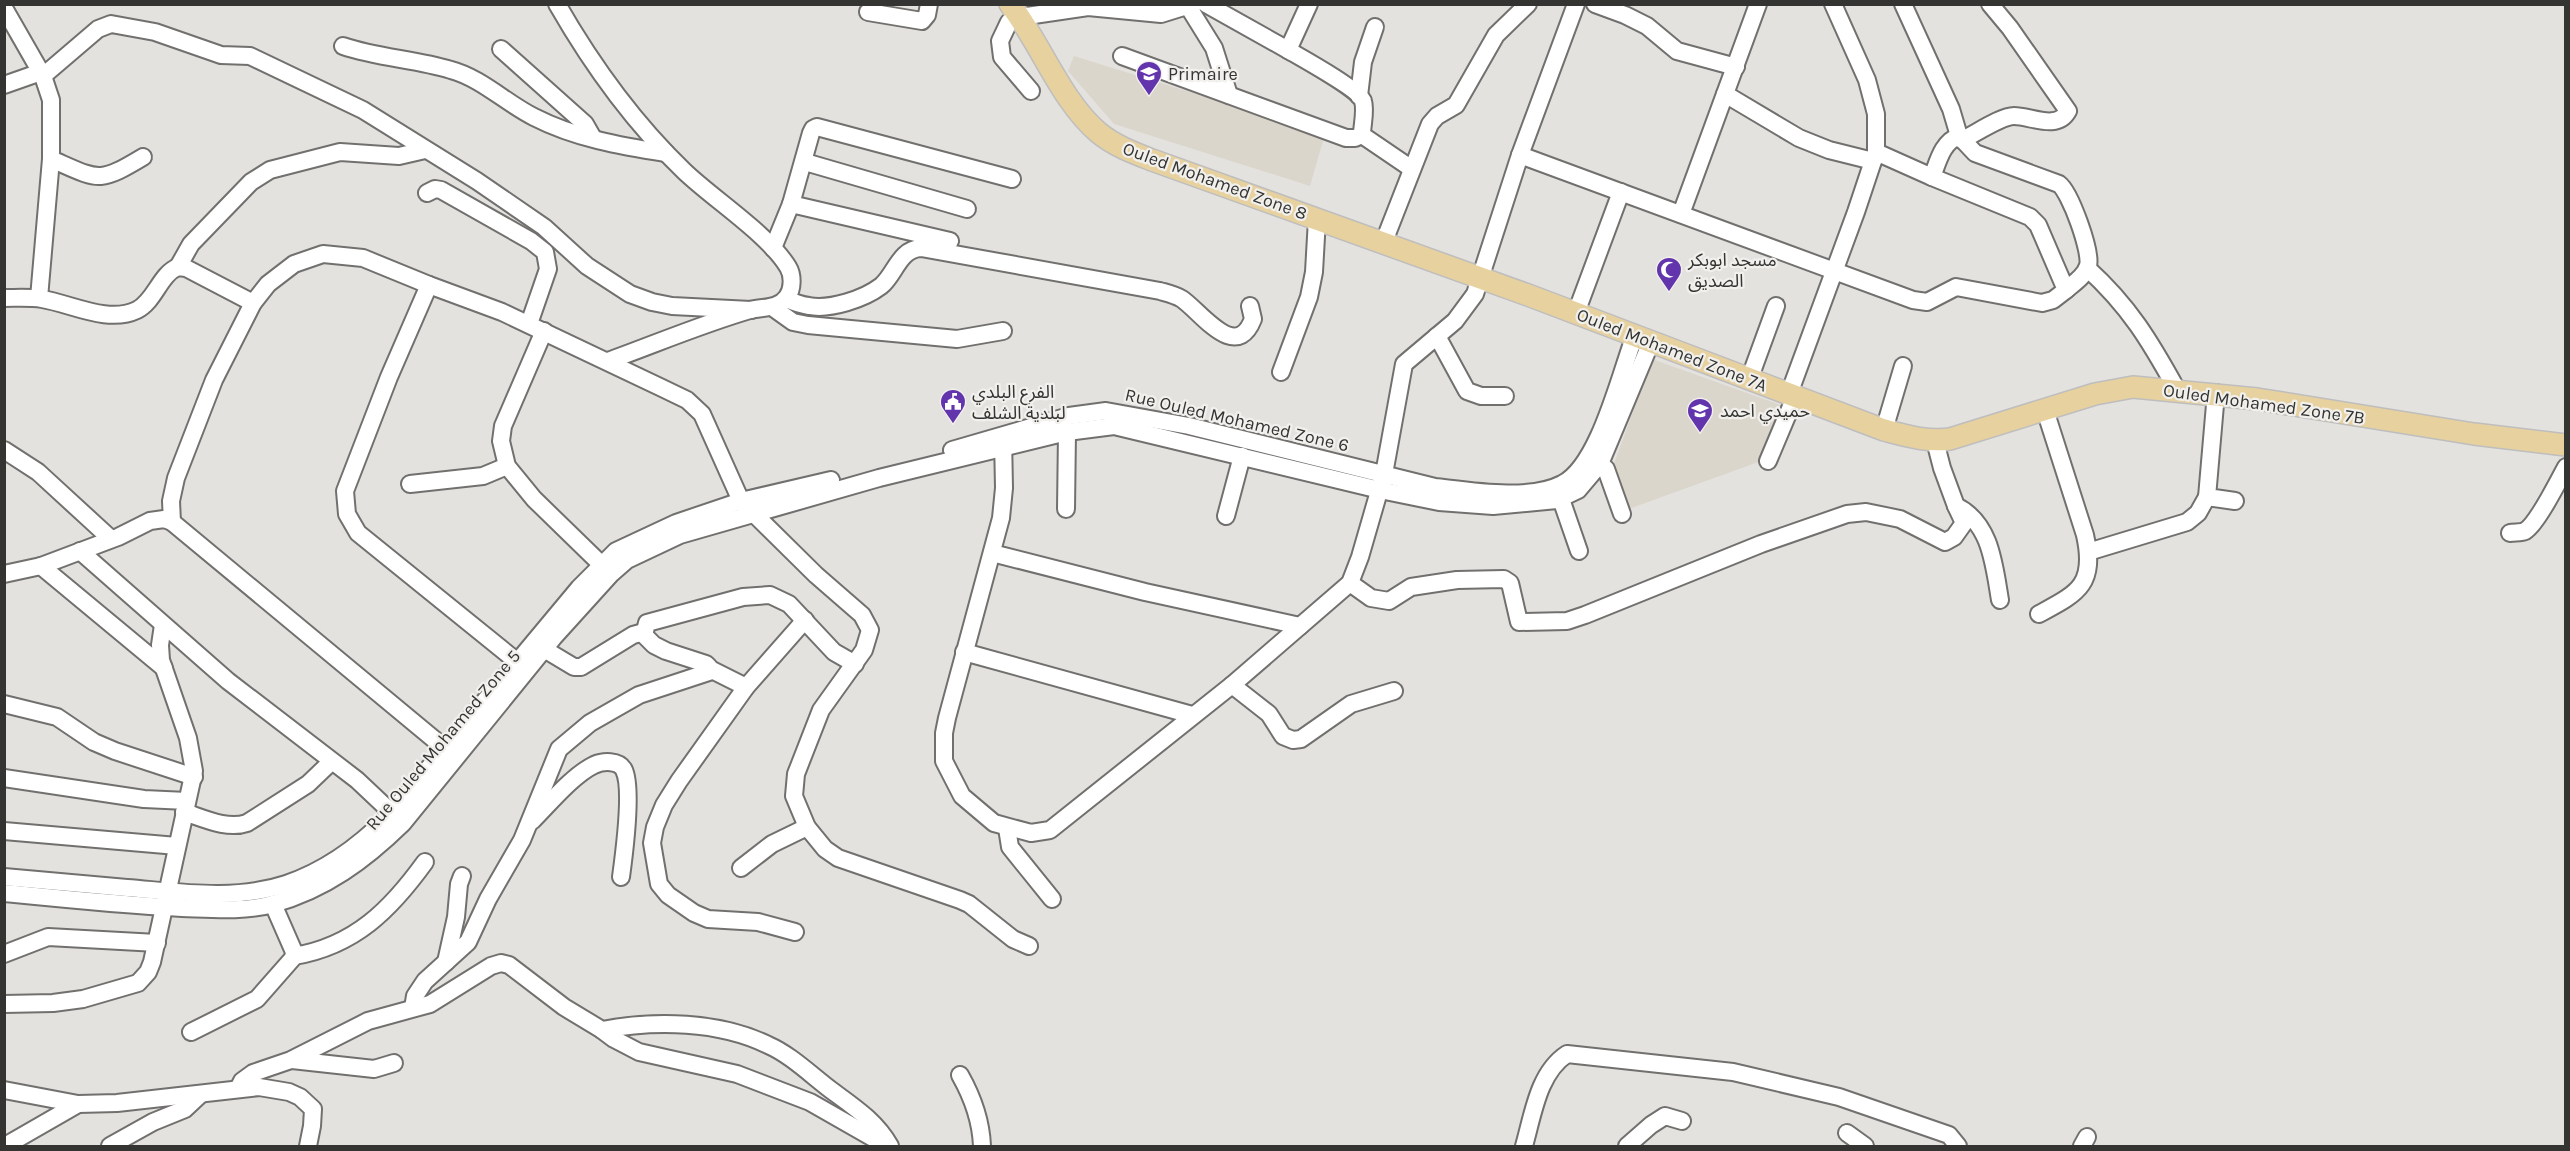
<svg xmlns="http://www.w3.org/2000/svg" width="2570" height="1151" viewBox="0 0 2570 1151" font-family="Karla,'Noto Sans Arabic',sans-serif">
<rect width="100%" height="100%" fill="#e4e2df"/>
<g fill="#dbd6cc">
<polygon points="1074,56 1325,134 1310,186 1114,124 1068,71"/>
<polygon points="1652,359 1786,407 1764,460 1626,510 1611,472"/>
</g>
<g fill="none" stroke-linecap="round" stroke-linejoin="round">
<defs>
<g id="minor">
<path d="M 557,4 C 592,65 634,123 684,171 C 713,199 768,234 788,267 C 793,275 793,289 787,297 C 779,309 762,307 750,310 C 702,324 655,344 608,361"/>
<polyline points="1193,4 1191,11 1214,48 1229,95"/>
<polyline points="1206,4 1288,50 1309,4"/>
<polyline points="1595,4 1625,15 1647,26 1677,51 1736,67"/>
<path d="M 1903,4 L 1951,109 L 1959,136 L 1975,153 L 2059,184 C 2070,192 2092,252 2088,266 C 2085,276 2073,284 2066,290"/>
<polyline points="4,8 43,76 51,100 51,159 39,298"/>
<polyline points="868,12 922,21 927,15 929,4"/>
<path d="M 343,46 C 378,58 415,59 451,70 C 481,78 506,103 534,117 C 575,138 620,146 666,153"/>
<polyline points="501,49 585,124 593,138"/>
<path d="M 1288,50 C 1300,57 1360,90 1363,101 C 1366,111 1362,125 1362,135 L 1412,169"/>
<polyline points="1122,56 1346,138 1355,138 1362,135"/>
<polyline points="43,76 98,29 111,24 155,32 221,55 250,56 363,110 477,181 544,227 587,266 630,294 652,302 672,306 751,310"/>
<polyline points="4,85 41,72"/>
<polyline points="1031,91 1002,57 1000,41 1009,22 1020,17 1088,7 1161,14 1193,4"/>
<polyline points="1725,94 1799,138 1829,150 1873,161"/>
<polyline points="1359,96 1363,62 1375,27"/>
<path d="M 1962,140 C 1975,134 2001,116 2014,116 C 2031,116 2057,131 2068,111 L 2010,28 L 1990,4"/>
<polyline points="1520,155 1913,300 1927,302 1956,287 2042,303 2053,300 2066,290 2038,225 2030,217 1932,177 1876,152"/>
<path d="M 51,159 C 99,180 98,184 143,157"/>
<polyline points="805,162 967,209"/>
<path d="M 1932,177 C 1938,162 1942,142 1959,136"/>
<polyline points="427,193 435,189 441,190 531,241 545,252 548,269 529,324"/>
<polyline points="791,204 811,133 813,129 817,127 1012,179"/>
<polyline points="1681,214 1758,4"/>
<polyline points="1383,244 1430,124 1437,116 1456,105 1496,35 1528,4"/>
<polyline points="773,248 791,204 950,241"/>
<polyline points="178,267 191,244 251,182 270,170 340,152 399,156 425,150"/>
<path d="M 2087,268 C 2129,306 2150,341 2177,390"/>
<polyline points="429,285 389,377 345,491 347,514 358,533 525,668"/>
<path d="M 4,298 C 17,298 30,297 42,299 C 72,304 108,324 137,310 C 155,301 160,274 178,267 L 186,268 L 253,303"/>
<path d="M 786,299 C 793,302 801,305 809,306 C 830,310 864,299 881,286 C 895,275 899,249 921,248 L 1160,291 C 1167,293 1176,295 1182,299 C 1201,312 1236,363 1253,319 L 1250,306"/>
<polyline points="772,307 793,322 808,325 957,339 1003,331"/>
<polyline points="1576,313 1621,192"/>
<polyline points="544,331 503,426 501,441 507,466 534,499 608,571"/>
<polyline points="1437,336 1467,391 1481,396 1505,396"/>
<polyline points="1281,372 1309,297 1314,272 1317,219"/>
<polyline points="1749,380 1776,306"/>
<polyline points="2216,393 2207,497 2235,501"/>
<polyline points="1789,394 1856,212 1876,152 1876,114 1867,80 1833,4"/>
<polyline points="1884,430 1903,366"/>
<polyline points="1003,437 1004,488 1001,518 947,718 944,733 944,761 962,796 994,823 1031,833 1050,830 1232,685 1350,583 1360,557 1384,474 1404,364 1455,321 1475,294 1520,155 1576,4"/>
<path d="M 1935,441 L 1942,468 L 1956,506 C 1991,523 1994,565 2000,600"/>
<polyline points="4,450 38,472 111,539"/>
<path d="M 952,450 L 1069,416 L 1106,411 L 1189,426 L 1435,487 C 1470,491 1529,501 1562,484 C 1599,466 1620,374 1635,335"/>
<polyline points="1768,461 1795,397"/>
<polyline points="1600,464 1606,469 1622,514"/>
<polyline points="410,484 483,476 507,466"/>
<polyline points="1561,499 1579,551"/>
<polyline points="1066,509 1067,432"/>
<polyline points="1226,516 1242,456"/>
<polyline points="172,522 171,501 176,478 214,380 253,303 268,284 294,264 323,254 363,258 429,285 502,312 660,387 687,400 702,414 741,501 816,575 862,615 870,630 864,650 821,710 796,774 794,796 807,827 825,849 838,858 960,900 969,904 1013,939 1029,946"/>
<path d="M 2510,533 C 2514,532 2521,533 2525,531 C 2537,524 2559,480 2566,467"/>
<polyline points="80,551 228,681 357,780 392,813"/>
<polyline points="2088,552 2187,522 2198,513 2207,497"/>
<polyline points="992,553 1145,592 1300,626"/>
<polyline points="41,566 164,668"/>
<polyline points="4,574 41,566 118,537 150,521 164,519 172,522 453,755"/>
<polyline points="1350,583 1371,598 1389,601 1411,587 1457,580 1504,579 1510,583 1519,622 1567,621 1585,615 1761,544 1847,514 1866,512 1900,519 1945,542 1954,537 1964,523 1956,506"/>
<path d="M 2039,614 C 2078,593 2096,585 2085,535 L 2045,410"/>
<polyline points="544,649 574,667 581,667 633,635 644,632"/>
<polyline points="964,652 1192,715"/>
<polyline points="710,669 746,687"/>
<polyline points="1232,685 1269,714 1283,736 1293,740 1301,739 1351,704 1394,691"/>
<polyline points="4,704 57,717 94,742 115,751 194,777"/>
<polyline points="4,778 144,799 187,801"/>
<path d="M 184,812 C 203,818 227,830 247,823 L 308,784 L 331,762"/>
<path d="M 532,821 C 549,804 573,775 594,765 C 603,761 619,760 624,770 C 633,789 624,855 621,877"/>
<polyline points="1007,828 1010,847 1052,899"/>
<polyline points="4,831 177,846"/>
<polyline points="741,868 772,844 807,827"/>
<path d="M 4,877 C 45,881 86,884 127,888 C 179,892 235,901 286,884 C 325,871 359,846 388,817 L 579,588 L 616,551 L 676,523 L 741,501 L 831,480"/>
<path d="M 4,893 C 64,899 123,905 182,908 C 212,909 244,912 273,904 C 325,890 365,860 403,823 L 554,637 L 611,574 L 627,560 L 680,535 L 879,478 L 1067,432 L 1114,426 L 1380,490 L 1439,502 L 1493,506 L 1557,500 L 1578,490 L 1600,464 L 1651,342"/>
<polyline points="795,932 758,922 708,919 694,913 668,895 659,884 652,843 655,827 664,805 679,781 746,687 805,620"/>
<polyline points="4,954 48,937 157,943"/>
<path d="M 294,956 C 355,946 391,909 425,862"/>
<polyline points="446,962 456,917 459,884 462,876"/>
<polyline points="4,1004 53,1003 83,999 138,983 148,972 152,962 194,771 188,738 161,660 160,645 163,625"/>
<polyline points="413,1008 415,996 425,981 468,942 488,899 522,840 559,749 590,723 639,695 709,672 709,667 706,664 666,651 654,645 644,635 647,623 743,597 770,595 789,604 834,652 855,664"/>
<polyline points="602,1030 614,1039 639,1052 737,1074 810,1102 887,1146"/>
<polyline points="191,1032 257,999 293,958 294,952 273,904"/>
<polyline points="292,1060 374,1069 394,1063"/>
<path d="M 960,1075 C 973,1098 981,1120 982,1146"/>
<path d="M 238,1089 L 242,1081 L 253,1073 L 291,1060 L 368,1021 L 430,1004 L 491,966 L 501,963 L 509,965 L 564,1007 L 602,1030 C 655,1020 719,1021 768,1045 C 791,1055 811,1075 831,1090 C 854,1107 876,1121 890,1146"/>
<polyline points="4,1090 78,1104 117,1103 259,1087 289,1092 300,1097 313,1109 312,1126 308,1146"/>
<polyline points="1847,1133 1865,1146"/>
<polyline points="5,1146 78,1104"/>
<polyline points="110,1146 153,1122 185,1109 201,1094"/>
<path d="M 1524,1146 C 1533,1115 1538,1073 1567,1054 L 1733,1072 L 1839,1097 L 1949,1135 L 1958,1146"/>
<polyline points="1627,1146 1651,1125 1665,1116 1682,1121"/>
<polyline points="2082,1146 2087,1137"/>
</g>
<path id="major" d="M 1010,4 C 1041,44 1061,101 1099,133 C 1115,146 1134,153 1152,160 L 1528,295 L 1884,430 C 1907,436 1927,442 1950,439 L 2095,394 L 2133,387 L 2257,399 L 2474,434 L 2566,445"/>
</defs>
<use href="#minor" stroke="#72706e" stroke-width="20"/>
<use href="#major" stroke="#bebebe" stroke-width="24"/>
<use href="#minor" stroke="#fff" stroke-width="16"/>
<use href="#major" stroke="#e7d19f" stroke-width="21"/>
</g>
<defs>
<symbol id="school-pin" viewBox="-11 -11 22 30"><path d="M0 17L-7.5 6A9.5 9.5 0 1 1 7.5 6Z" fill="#6335ad" stroke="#f1f0ed"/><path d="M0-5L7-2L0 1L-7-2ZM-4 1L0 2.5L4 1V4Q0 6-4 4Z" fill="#fff"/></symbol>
<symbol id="mosque-pin" viewBox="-11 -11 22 30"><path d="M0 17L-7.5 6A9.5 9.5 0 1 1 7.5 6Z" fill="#6335ad" stroke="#f1f0ed"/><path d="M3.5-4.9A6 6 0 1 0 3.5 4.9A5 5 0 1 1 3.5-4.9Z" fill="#fff"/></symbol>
<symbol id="civic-pin" viewBox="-11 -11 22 30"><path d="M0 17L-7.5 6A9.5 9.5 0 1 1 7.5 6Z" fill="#6335ad" stroke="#f1f0ed"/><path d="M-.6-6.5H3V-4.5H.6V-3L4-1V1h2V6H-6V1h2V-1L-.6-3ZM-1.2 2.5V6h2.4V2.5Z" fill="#fff"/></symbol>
</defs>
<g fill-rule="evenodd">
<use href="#school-pin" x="1134" y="59" width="30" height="40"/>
<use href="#mosque-pin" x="1654" y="255" width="30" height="40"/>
<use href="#civic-pin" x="938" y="387" width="30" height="40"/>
<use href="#school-pin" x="1685" y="396" width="30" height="40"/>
</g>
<g text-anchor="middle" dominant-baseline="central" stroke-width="4.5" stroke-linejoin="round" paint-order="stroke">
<g font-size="18" fill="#343433" stroke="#f1f0ed" text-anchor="start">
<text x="1168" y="74">Primaire</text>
<text x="1688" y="260">مسجد ابوبكر<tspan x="1688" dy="21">الصديق</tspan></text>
<text x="972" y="392">الفرع البلدي<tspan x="972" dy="21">لبلدية الشلف</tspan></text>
<text x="1720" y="411">حميدي احمد</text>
</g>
<g font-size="18" fill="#343433" stroke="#f1f0ed">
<text transform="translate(1215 181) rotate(20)">Ouled Mohamed Zone 8</text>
<text transform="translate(1672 350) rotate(21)">Ouled Mohamed Zone 7A</text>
<text transform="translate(2264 404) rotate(8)">Ouled Mohamed Zone 7B</text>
<text transform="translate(1237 420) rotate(13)">Rue Ouled Mohamed Zone 6</text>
<text transform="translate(443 740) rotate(-50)">Rue Ouled Mohamed Zone 5</text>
</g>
</g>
<rect width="2570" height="1151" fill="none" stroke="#343433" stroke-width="12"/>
</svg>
